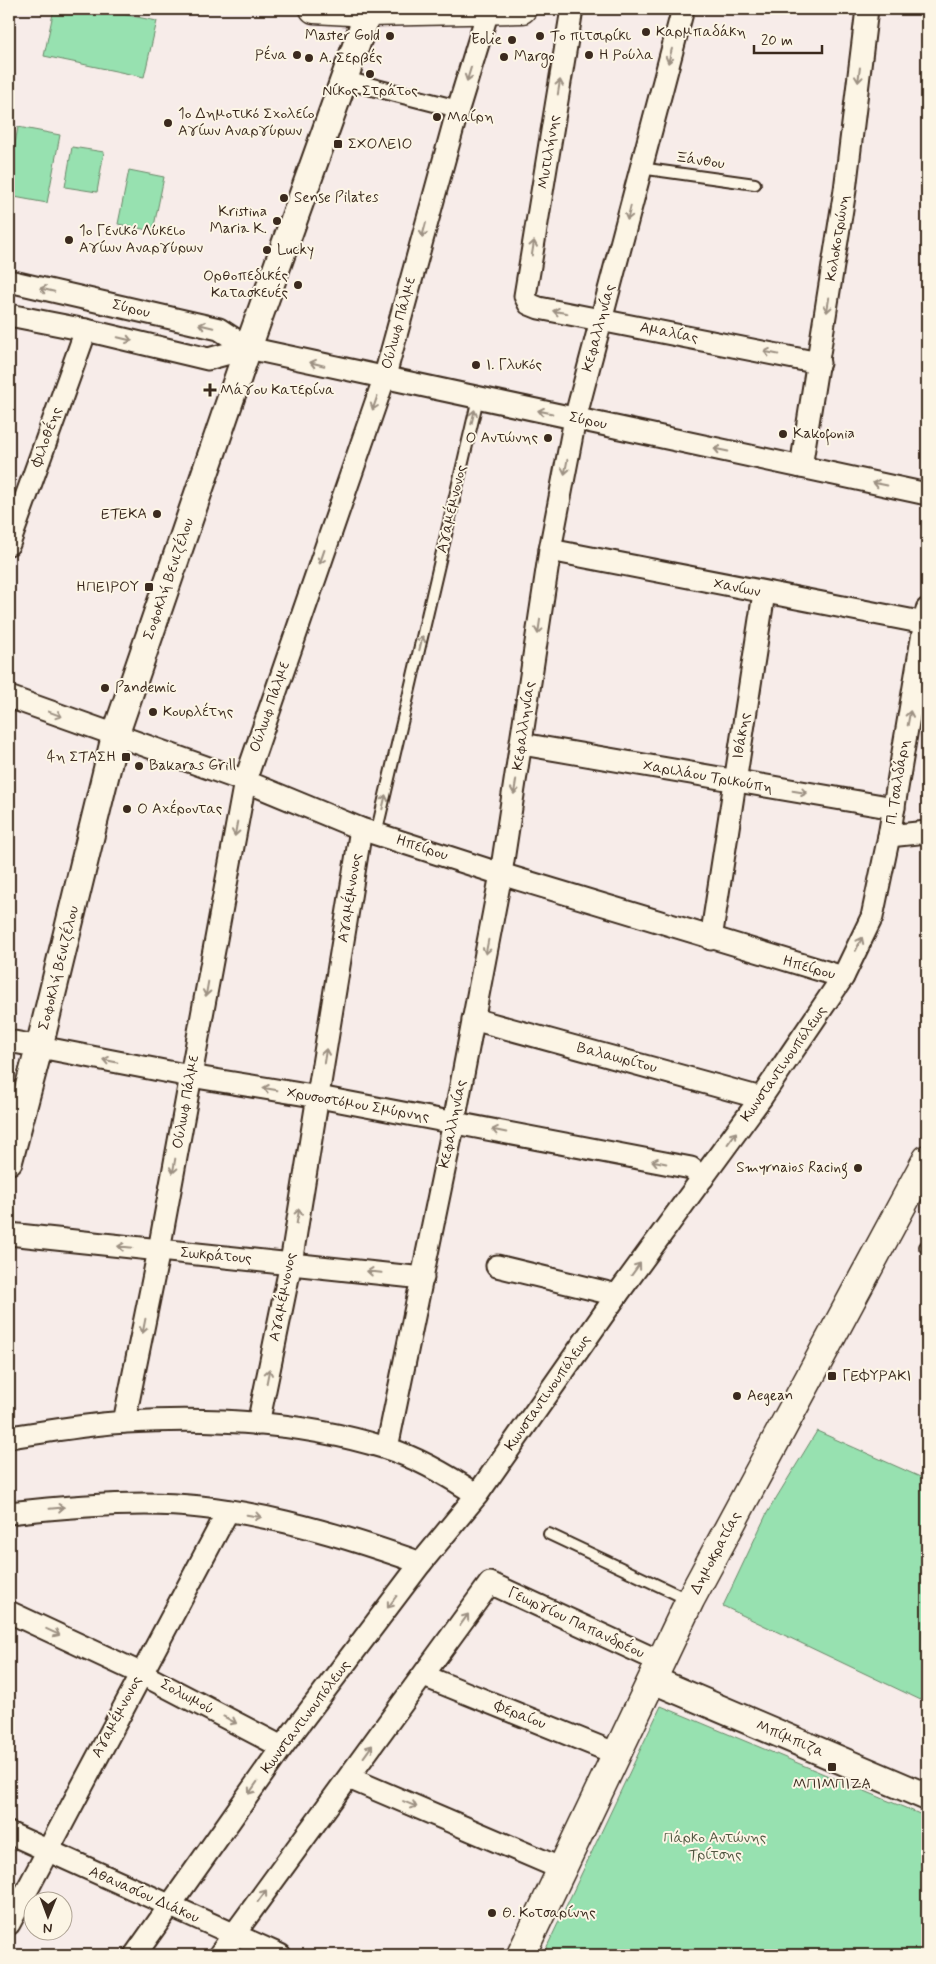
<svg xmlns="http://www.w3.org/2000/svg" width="936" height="1964" viewBox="0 0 936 1964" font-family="Mynerve,sans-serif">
<rect width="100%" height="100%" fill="#f7ece9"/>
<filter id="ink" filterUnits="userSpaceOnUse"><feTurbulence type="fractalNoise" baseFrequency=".02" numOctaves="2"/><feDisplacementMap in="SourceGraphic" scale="10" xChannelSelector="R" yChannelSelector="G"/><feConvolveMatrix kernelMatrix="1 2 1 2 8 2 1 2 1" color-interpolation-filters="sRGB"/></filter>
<g filter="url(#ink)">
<g fill="#97e1b0" stroke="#698667">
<polygon points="54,9 97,9 157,21 144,77 44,56"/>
<polygon points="18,127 60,135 47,203 9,196 9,177"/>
<polygon points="72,147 104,152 97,192 65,187"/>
<polygon points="129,170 164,177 153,231 118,224"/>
<polygon points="817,1431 927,1480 927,1703 723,1606 767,1513"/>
<polygon points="661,1706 927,1817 927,1955 543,1955"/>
</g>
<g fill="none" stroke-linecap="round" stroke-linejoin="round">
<defs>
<g id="service">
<polyline points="640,168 755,184"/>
<polyline points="374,833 376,834 478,398"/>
<polyline points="925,1247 927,1248"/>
<polyline points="549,1534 689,1600"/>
</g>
<polyline id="pedestrian" points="345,80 458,109"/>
<g id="minor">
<polyline points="572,9 525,296 529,304 539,308 819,363"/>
<polyline points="9,281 219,329 248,348 927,494"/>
<polyline points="9,315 86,330 208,359 248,348"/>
<polyline points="801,467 845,190 867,9"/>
<polyline points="9,544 86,330"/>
<polyline points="550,550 925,623"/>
<polyline points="9,697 245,781 361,829 501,874 843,977"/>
<polyline points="522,744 894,808"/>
<polyline points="889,836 927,832"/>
<polyline points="711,939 764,593"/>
<polyline points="473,1019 761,1098"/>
<polyline points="9,1041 190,1076 319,1097 691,1168 703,1178"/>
<polyline points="9,1234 423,1278"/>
<polyline points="497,1266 617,1295"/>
<polyline points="124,1422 159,1250 245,781 384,379 458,109 488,11"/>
<polyline points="258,1424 291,1263 361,829"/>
<path d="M 9,1437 C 47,1432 87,1424 126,1422 C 212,1417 303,1422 386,1448 C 418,1458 449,1476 477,1495"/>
<polyline points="387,1448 454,1122 501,874 550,550 575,419 683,9"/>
<path d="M 9,1513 C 54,1508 99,1504 145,1504 C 240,1504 333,1532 421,1563"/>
<polyline points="9,1612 140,1673 282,1747"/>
<polyline points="424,1676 617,1754"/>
<polyline points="349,1778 562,1869"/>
<polyline points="9,1833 280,1955"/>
<polyline points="9,1924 228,1511"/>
<polyline points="135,1955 282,1747 421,1563 477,1495 617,1295 761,1098 843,977 872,917 889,836 927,609"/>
<polyline points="219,1955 490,1583 661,1662"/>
</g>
<g id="tertiary">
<polyline points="9,1161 39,1048 115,736 248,348 368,12"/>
<polyline points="653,1680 927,1797"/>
</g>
<g id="secondary">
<polyline points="314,9 368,12 522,9"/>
<polyline points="521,1955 690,1600 927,1159"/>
</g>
</defs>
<use href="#service" stroke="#3b2a1e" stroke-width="14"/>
<use href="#pedestrian" stroke="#3b2a1e" stroke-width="20"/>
<use href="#minor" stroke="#3b2a1e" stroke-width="25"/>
<use href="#tertiary" stroke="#3b2a1e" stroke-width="30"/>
<use href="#secondary" stroke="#3b2a1e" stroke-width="31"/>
<use href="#service" stroke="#fcf5e5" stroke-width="10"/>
<use href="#pedestrian" stroke="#fcf5e5" stroke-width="16"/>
<use href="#minor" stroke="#fcf5e5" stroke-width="21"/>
<use href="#tertiary" stroke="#fcf5e5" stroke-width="26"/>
<use href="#secondary" stroke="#fcf5e5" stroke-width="28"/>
</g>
<defs><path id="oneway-shaft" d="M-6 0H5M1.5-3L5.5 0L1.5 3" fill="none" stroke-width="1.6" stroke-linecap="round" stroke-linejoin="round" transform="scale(1.25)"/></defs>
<g stroke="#9c9082">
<use href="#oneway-shaft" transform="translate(670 56) rotate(105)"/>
<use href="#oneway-shaft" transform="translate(469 74) rotate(107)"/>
<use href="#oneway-shaft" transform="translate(859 75) rotate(97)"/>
<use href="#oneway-shaft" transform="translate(559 87) rotate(-81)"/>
<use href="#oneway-shaft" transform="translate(629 213) rotate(104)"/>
<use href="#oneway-shaft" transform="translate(424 230) rotate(105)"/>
<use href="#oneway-shaft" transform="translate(533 248) rotate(-81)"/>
<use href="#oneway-shaft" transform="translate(47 290) rotate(-167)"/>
<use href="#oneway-shaft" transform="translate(828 305) rotate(99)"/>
<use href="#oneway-shaft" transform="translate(560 312) rotate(-170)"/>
<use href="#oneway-shaft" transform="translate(206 326) rotate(-167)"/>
<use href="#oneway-shaft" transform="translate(125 339) rotate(13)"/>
<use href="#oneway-shaft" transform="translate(771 353) rotate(-169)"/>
<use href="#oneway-shaft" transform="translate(317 364) rotate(-167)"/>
<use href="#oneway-shaft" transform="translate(375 403) rotate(109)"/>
<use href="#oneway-shaft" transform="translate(545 412) rotate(-168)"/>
<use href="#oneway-shaft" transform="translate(473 417) rotate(-77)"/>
<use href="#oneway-shaft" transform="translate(721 450) rotate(-168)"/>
<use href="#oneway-shaft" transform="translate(566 467) rotate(101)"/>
<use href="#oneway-shaft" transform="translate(880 484) rotate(-168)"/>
<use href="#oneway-shaft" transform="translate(322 557) rotate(109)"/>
<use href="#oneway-shaft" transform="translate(539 627) rotate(98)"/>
<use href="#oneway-shaft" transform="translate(421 643) rotate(-77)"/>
<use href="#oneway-shaft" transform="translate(55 714) rotate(20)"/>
<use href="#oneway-shaft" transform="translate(909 718) rotate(-80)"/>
<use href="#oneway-shaft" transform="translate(515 787) rotate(99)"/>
<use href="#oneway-shaft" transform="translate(800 792) rotate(9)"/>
<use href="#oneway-shaft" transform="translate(384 802) rotate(-77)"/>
<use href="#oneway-shaft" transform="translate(236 829) rotate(100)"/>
<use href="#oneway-shaft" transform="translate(859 944) rotate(-64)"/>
<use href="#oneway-shaft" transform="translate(487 947) rotate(101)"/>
<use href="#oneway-shaft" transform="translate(207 989) rotate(100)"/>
<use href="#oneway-shaft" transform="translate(325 1056) rotate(-81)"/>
<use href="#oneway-shaft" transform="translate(110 1061) rotate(-169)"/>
<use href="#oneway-shaft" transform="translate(270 1089) rotate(-171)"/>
<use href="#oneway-shaft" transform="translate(499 1131) rotate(-169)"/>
<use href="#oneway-shaft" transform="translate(732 1138) rotate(-54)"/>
<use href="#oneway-shaft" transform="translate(659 1162) rotate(-169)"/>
<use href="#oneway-shaft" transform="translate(174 1166) rotate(100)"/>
<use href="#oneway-shaft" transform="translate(298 1216) rotate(-80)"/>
<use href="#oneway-shaft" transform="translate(125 1247) rotate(-174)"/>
<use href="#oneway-shaft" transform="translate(636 1269) rotate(-54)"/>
<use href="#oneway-shaft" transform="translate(374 1272) rotate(-174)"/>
<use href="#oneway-shaft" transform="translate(144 1326) rotate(101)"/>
<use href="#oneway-shaft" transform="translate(268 1376) rotate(-79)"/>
<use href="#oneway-shaft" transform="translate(57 1508) rotate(-5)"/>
<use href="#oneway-shaft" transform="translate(254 1516) rotate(10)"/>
<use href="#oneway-shaft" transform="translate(392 1602) rotate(127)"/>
<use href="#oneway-shaft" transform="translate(464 1620) rotate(-54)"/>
<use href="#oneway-shaft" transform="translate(53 1632) rotate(25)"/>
<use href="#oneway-shaft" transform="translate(230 1720) rotate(28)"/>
<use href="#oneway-shaft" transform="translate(368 1751) rotate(-54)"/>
<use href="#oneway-shaft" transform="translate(253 1788) rotate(125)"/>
<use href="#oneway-shaft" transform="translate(410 1804) rotate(23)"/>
<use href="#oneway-shaft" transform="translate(262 1896) rotate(-54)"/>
</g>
</g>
<g fill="#3b2a1e" stroke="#fcf5e5" stroke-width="2">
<circle cx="646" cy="32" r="5"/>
<circle cx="390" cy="36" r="5"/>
<circle cx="540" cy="36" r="5"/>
<circle cx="512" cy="40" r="5"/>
<circle cx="297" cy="55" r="5"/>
<circle cx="589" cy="55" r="5"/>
<circle cx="504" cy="57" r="5"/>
<circle cx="309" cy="58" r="5"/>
<circle cx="370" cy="74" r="5"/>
<circle cx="437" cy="117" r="5"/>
<circle cx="168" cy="123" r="5"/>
<rect x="333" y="139" width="10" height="10" rx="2.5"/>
<circle cx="284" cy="198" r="5"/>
<circle cx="277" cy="221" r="5"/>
<circle cx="69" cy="240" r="5"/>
<circle cx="267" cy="250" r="5"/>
<circle cx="298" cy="285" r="5"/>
<circle cx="476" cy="365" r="5"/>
<path d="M207.5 382.5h5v5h5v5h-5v5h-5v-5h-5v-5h5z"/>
<circle cx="783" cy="434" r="5"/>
<circle cx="548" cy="438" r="5"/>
<circle cx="157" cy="514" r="5"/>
<rect x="144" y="582" width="10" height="10" rx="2.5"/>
<circle cx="105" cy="688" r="5"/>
<circle cx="153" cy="712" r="5"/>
<rect x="121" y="752" width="10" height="10" rx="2.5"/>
<circle cx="139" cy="766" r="5"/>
<circle cx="127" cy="809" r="5"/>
<circle cx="858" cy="1168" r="5"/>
<rect x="827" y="1371" width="10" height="10" rx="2.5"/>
<circle cx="737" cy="1396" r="5"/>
<rect x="827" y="1762" width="10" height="10" rx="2.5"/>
<circle cx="492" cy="1913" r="5"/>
</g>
<g text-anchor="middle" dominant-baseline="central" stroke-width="4" stroke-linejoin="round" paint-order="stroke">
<g font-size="15" fill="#3b2a1e" stroke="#fcf5e5" text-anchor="start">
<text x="656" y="32">Καρμπαδάκη</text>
<text x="380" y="36" text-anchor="end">Master Gold</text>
<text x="550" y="36">Το πιτσιρίκι</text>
<text x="502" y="40" text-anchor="end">Eolie</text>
<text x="287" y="55" text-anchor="end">Ρένα</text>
<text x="599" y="55">Η Ρούλα</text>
<text x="514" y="57">Margo</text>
<text x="319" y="58">Α. Σερβές</text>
<text x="370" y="91" text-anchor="middle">Νίκος Στράτος</text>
<text x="178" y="114">1ο Δημοτικό Σχολείο<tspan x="178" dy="17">Αγίων Αναργύρων</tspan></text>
<text x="447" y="117">Μαίρη</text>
<text x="348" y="144">ΣΧΟΛΕΙΟ</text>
<text x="294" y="198">Sense Pilates</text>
<text x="267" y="212" text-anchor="end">Kristina<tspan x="267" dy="17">Maria K.</tspan></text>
<text x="79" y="231">1ο Γενικό Λύκειο<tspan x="79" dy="17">Αγίων Αναργύρων</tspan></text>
<text x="277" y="250">Lucky</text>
<text x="288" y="276" text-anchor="end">Ορθοπεδικές<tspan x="288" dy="17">Κατασκευές</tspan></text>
<text x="486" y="365">Ι. Γλυκός</text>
<text x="220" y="390">Μάγου Κατερίνα</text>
<text x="793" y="434">Kakofonia</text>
<text x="538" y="438" text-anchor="end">Ο Αντώνης</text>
<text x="147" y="514" text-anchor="end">ΕΤΕΚΑ</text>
<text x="139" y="587" text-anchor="end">ΗΠΕΙΡΟΥ</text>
<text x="115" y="688">Pandemic</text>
<text x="163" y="712">Κουρλέτης</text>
<text x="116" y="757" text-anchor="end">4η ΣΤΑΣΗ</text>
<text x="149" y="766">Bakaras Grill</text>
<text x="137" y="809">Ο Αχέροντας</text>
<text x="848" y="1168" text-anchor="end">Smyrnaios Racing</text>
<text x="842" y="1376">ΓΕΦΥΡΑΚΙ</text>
<text x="747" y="1396">Aegean</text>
<text x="832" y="1784" text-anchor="middle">ΜΠΙΜΠΙΖΑ</text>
<text x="502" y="1913">Θ. Κοτσαρίνης</text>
</g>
<g font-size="15" fill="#3b2a1e" stroke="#fcf5e5">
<text transform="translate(549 152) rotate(-81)">Μυτιλήνης</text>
<text transform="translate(700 161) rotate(8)">Ξάνθου</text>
<text transform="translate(838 238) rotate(-81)">Κολοκοτρώνη</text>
<text transform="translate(131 309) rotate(13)">Σύρου</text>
<text transform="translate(399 323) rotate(-75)">Ούλωφ Πάλμε</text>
<text transform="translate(599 328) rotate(-75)">Κεφαλληνίας</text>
<text transform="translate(669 333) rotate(11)">Αμαλίας</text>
<text transform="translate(588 421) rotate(12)">Σύρου</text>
<text transform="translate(47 437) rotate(-70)">Φιλοθέης</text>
<text transform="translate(452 509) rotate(-77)">Αγαμέμνονος</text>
<text transform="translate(169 579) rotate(-71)">Σοφοκλή Βενιζέλου</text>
<text transform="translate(737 588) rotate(11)">Χανίων</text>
<text transform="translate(270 707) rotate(-71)">Ούλωφ Πάλμε</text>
<text transform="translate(524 726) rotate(-82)">Κεφαλληνίας</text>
<text transform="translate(742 736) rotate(-81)">Ιθάκης</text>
<text transform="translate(708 777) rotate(10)">Χαριλάου Τρικούπη</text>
<text transform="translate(898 782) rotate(-81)">Π. Τσαλδάρη</text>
<text transform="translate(422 848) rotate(18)">Ηπείρου</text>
<text transform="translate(350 898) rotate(-81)">Αγαμέμνονος</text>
<text transform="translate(59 968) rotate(-76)">Σοφοκλή Βενιζέλου</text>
<text transform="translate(809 968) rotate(16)">Ηπείρου</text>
<text transform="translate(617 1058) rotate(15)">Βαλαωρίτου</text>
<text transform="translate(784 1064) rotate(-55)">Κωνσταντινουπόλεως</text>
<text transform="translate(186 1102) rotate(-80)">Ούλωφ Πάλμε</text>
<text transform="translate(358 1105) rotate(10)">Χρυσοστόμου Σμύρνης</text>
<text transform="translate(453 1124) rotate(-79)">Κεφαλληνίας</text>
<text transform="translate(216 1256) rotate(5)">Σωκράτους</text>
<text transform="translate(283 1297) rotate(-79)">Αγαμέμνονος</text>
<text transform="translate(548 1393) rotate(-55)">Κωνσταντινουπόλεως</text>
<text transform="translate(716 1553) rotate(-62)">Δημοκρατίας</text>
<text transform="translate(576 1623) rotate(25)">Γεωργίου Παπανδρέου</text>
<text transform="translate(187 1697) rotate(28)">Σολωμού</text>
<text transform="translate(520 1715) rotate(22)">Φεραίου</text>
<text transform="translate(117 1717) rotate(-62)">Αγαμέμνονος</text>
<text transform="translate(306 1717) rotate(-53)">Κωνσταντινουπόλεως</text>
<text transform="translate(790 1739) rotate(23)">Μπίμπιζα</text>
<text transform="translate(144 1895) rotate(24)">Αθανασίου Διάκου</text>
</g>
<g font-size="15" fill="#525842" stroke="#fcf5e5">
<text x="715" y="1838">Πάρκο Αντώνης<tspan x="715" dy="17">Τρίτσης</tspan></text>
</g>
</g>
<rect width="936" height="1964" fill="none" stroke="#fcf5e5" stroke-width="30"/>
<rect x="15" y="15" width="906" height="1934" fill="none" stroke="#3b2a1e" stroke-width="2" filter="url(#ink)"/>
<g transform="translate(48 1916) rotate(181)"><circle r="24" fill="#fcf5e5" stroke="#afa495"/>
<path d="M0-4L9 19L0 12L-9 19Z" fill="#3b2a1e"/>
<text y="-8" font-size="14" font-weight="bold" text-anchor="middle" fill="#3b2a1e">N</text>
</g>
<path d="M754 45v8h68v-8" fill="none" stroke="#3b2a1e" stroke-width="2.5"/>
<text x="761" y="45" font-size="15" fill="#3b2a1e" stroke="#fcf5e5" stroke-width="4" paint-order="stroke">20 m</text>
</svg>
